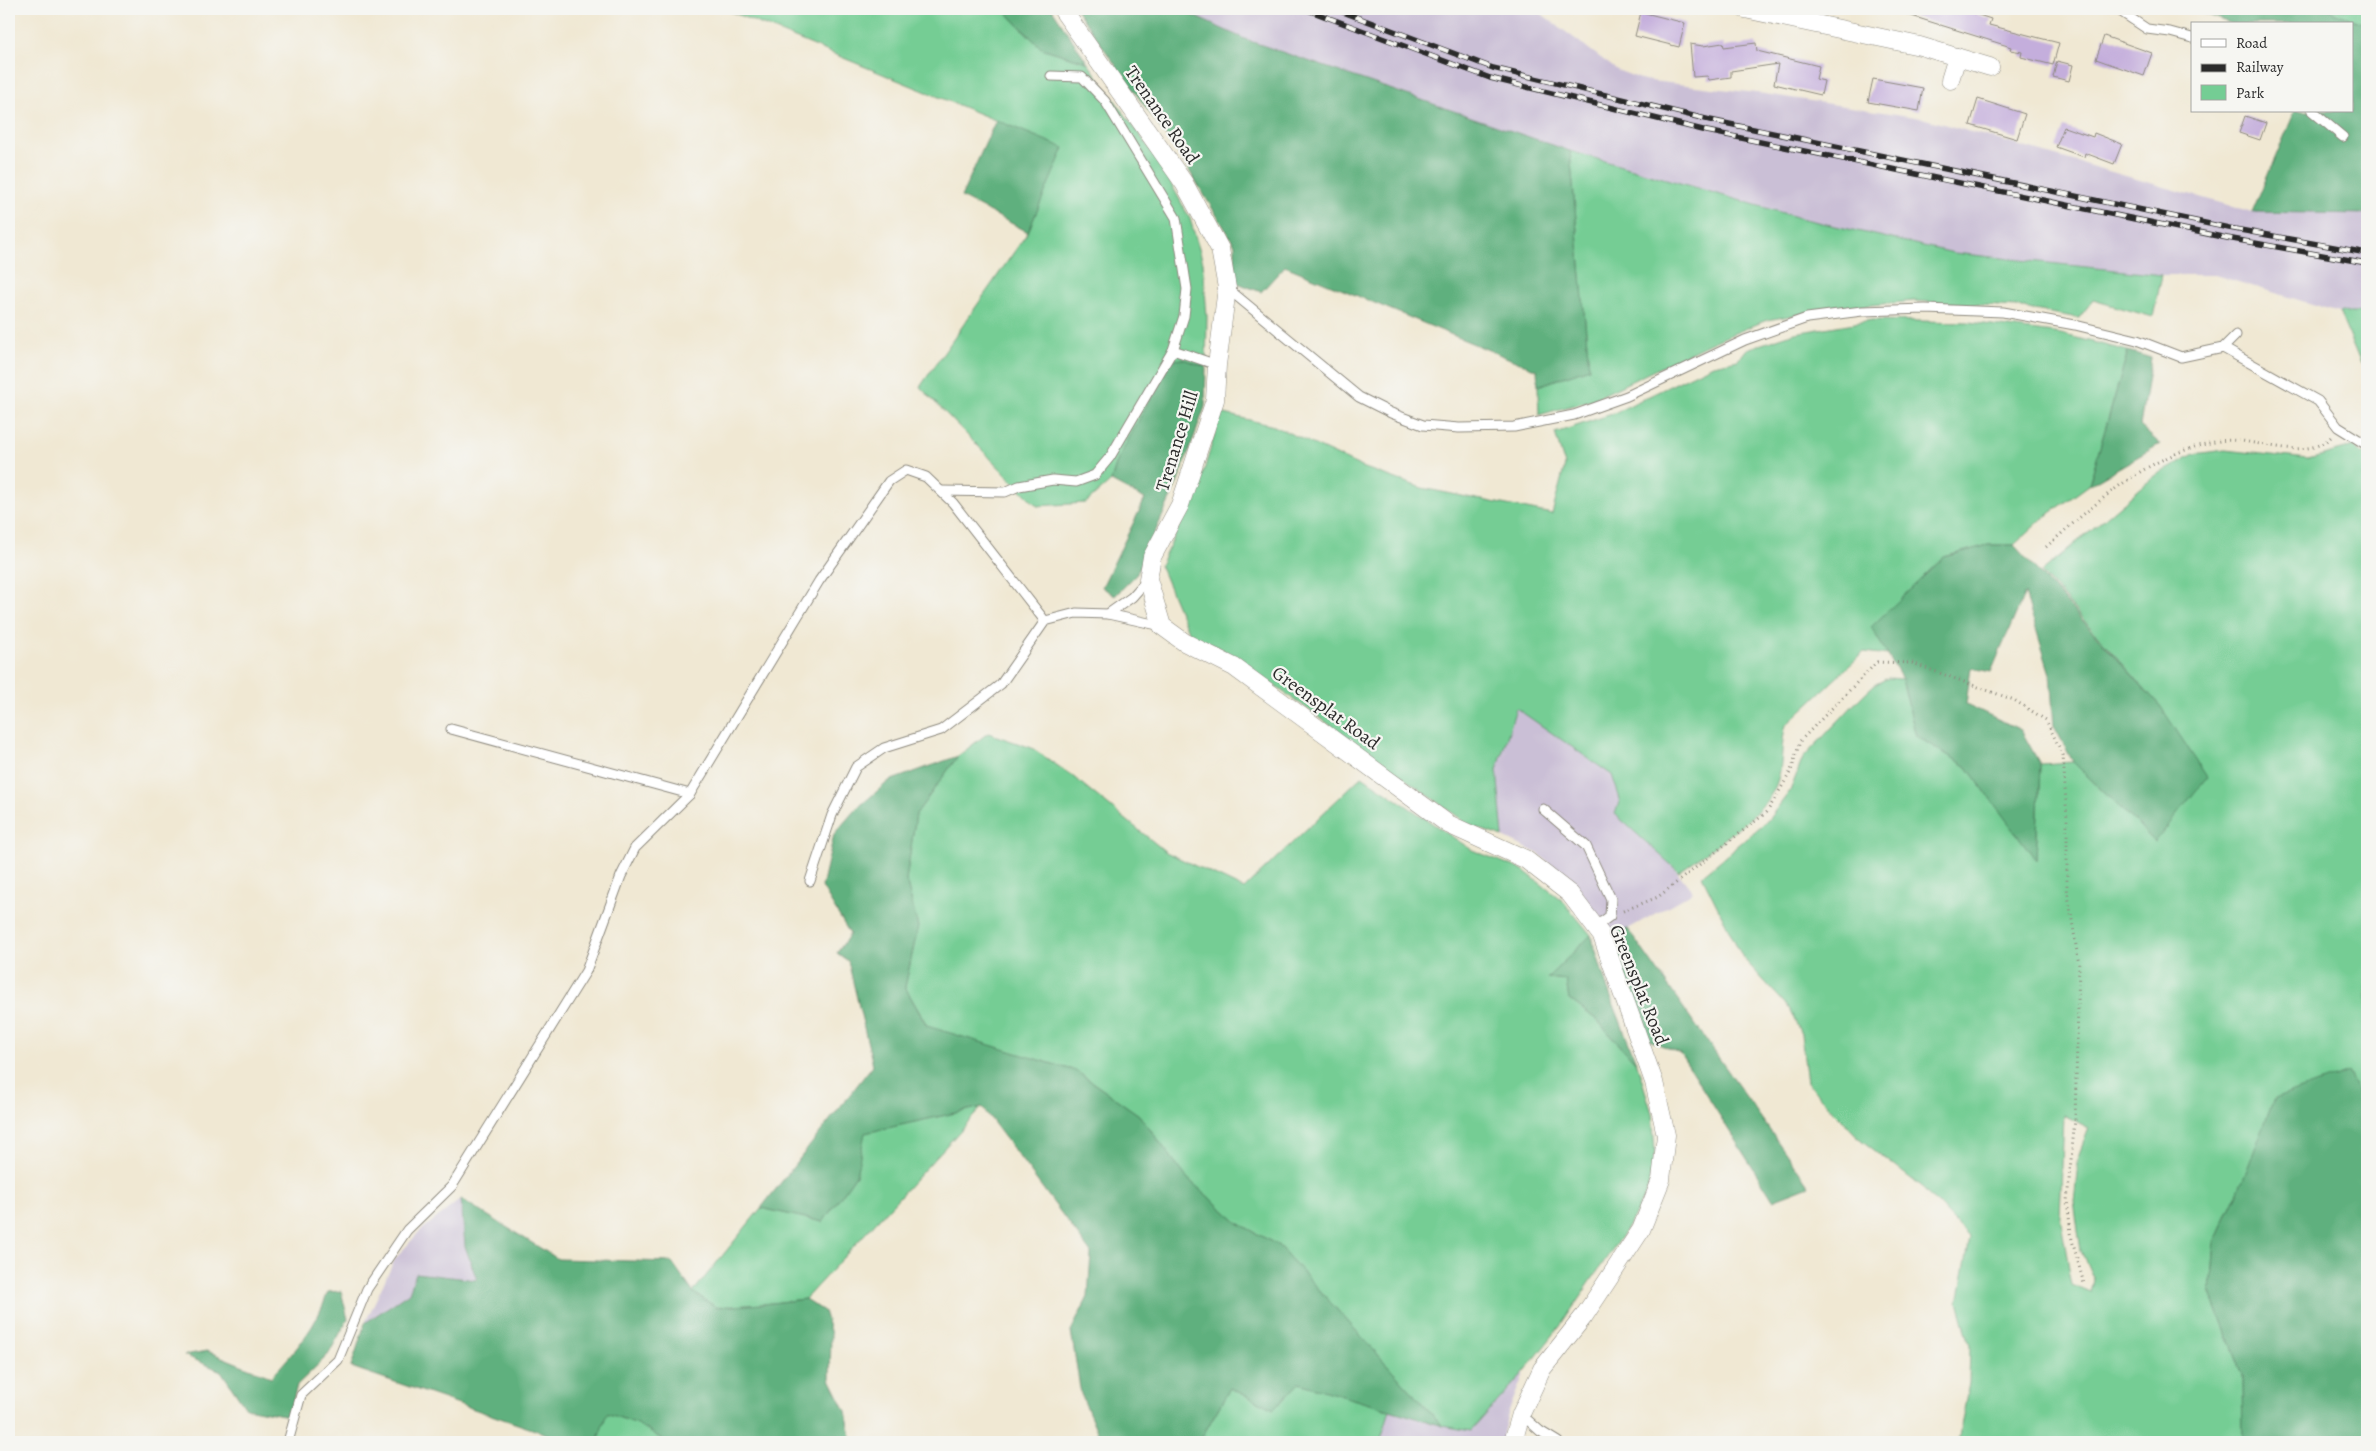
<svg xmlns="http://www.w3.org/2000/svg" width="2376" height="1451" viewBox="0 0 2376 1451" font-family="Alegreya,serif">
<rect width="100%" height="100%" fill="#f6f6f2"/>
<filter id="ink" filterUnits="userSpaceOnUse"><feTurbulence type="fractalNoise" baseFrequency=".02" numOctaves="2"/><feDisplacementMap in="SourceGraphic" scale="10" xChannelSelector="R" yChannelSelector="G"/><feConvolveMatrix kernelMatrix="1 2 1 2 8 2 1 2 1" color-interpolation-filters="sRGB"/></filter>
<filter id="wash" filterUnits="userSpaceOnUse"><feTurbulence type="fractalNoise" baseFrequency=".0096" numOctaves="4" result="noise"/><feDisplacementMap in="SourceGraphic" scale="20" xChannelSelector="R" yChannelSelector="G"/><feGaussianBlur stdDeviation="1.12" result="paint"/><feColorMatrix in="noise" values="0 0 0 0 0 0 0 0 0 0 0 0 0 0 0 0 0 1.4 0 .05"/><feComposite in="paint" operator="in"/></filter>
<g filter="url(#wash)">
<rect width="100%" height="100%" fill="#f0e8d3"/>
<g fill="#cabfd6">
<polygon points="1178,9 1535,9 1617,70 1643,80 1765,94 1922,118 2252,212 2367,214 2367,312 2339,312 2215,275 2162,275 1954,253 1800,218 1570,151 1247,40"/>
<polygon points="1516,707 1612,775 1620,799 1693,892 1628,929 1607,933 1598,916 1581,893 1539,854 1503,837 1497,770"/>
<polygon points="461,1199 465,1246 478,1280 409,1293 365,1323 395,1259 419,1232"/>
<polygon points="1525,1371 1508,1413 1501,1442 1380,1442 1390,1410 1443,1426 1471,1431"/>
</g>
<g fill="#74cd94" stroke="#507c60" fill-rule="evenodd">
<polygon points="724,9 1003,9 1041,48 1087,62 1160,163 1190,219 1203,262 1207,317 1206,367 1183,359 1118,459 1111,481 1086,503 1037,506 920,387 1028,232 1063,148"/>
<polygon points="2326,9 2367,9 2367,25"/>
<polygon points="1570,151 1800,218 1954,253 2162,275 2153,317 2093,300 2079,318 2017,307 1914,301 1829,309 1767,320 1713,342 1592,400 1539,415 1538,386 1589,368"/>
<polygon points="2339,312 2367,312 2367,370 2361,364"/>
<path d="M 1872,320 L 1969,322 L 2061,334 L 2128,351 L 2089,485 L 2041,520 L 2014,545 L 1988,545 L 1944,557 L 1872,627 L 1888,655 L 1864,652 L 1786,725 C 1780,745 1784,766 1776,785 C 1765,815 1705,852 1679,872 L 1615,814 L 1620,799 L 1612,775 L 1516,708 L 1497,770 L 1503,837 L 1471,826 L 1295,700 L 1218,647 L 1190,636 L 1160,565 L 1199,487 L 1221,413 L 1274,426 L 1362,467 L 1422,488 L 1552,514 L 1565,465 L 1555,433 L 1612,414 L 1713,365 L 1738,360 L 1747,349 L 1795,333 Z"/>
<path d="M 2353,447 L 2367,456 L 2367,470 L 2363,477 L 2367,480 L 2367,1108 L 2348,1072 L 2243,1180 L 2215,1240 L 2211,1294 L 2242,1375 L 2243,1442 L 1958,1442 L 1969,1383 L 1970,1345 L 1958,1302 L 1970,1238 L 1923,1188 L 1860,1139 L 1807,1083 L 1801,1034 L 1789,1008 L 1743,958 L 1702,876 L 1768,820 L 1790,791 L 1803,758 L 1863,695 L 1874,685 L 1888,678 L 1902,679 L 1916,736 L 1966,766 L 2036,859 L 2040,764 L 2073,762 L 2155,842 L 2161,707 L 2041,572 L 2155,476 L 2194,454 L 2225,450 L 2308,459 ZM 2064,1115 L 2089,1128 L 2079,1154 L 2074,1202 L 2081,1251 L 2094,1280 L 2091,1293 L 2072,1285 L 2060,1217 Z"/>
<polygon points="988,733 1032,748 1071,775 1166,852 1244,889 1362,776 1472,850 1523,870 1563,901 1591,935 1548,978 1566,980 1569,999 1597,1020 1637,1064 1652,1113 1655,1151 1648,1188 1633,1219 1561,1325 1525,1371 1471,1431 1443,1426 1279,1246 1238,1223 1187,1178 1139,1115 1076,1071 928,1027 905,987 918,927 906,880 916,814 958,756"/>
<polygon points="982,1107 805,1299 764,1304 716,1307 693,1292 761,1208 823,1222 856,1175 864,1133"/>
<polygon points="1299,1383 1390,1410 1380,1442 1199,1442 1230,1388 1274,1409"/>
<polygon points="606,1413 635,1423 667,1442 597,1442"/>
</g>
<g fill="#5fb07e" stroke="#456e54">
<polygon points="1003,9 1052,9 1087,62 1041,48"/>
<polygon points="1076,9 1178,9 1247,40 1570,151 1589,368 1538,386 1537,370 1285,266 1261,292 1235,282 1235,245 1180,156"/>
<polygon points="2200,9 2326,9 2367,25 2367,214 2252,212 2295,111 2352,111 2352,24 2232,24 2199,12"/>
<polygon points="996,120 1064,148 1028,232 961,197"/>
<polygon points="2128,351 2151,358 2140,426 2160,444 2089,485"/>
<polygon points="1183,359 1206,367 1205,407 1178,481 1136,575 1115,596 1102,587 1145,499 1111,481 1118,459 1171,360"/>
<polygon points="1988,545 2014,545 2161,707 2207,777 2155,842 2073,762 2054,726 2050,674 2025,593 1991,672 1971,668 1966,704 2021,730 2040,764 2036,860 1966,766 1916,736 1902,679 1871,627 1944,557"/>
<polygon points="958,756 916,814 906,880 918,927 905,987 927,1026 1076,1071 1139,1115 1187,1178 1238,1223 1279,1246 1443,1426 1299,1383 1274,1409 1230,1388 1199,1442 1106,1442 1099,1436 1081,1394 1071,1331 1088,1297 1091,1253 982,1107 865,1133 856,1175 823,1222 761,1208 873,1065 848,961 837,953 850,934 822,887 834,834 855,810 889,781"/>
<polygon points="1628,929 1809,1186 1773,1200 1680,1053 1649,1040 1607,933"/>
<polygon points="1591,935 1607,987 1637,1064 1597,1020 1569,999 1566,980 1547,978"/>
<polygon points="2348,1072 2367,1108 2367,1442 2243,1442 2242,1375 2211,1294 2215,1240 2243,1180 2274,1099"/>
<polygon points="461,1199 558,1259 672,1262 693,1292 716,1307 764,1304 805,1299 824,1311 831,1334 830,1379 846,1411 852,1441 667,1442 635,1423 607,1413 597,1442 570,1442 351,1367 365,1323 409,1293 416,1273 477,1280 465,1246"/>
<path d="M 341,1291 L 348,1319 L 328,1355 L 297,1385 L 289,1416 L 246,1408 L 221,1371 L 184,1355 L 207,1351 L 271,1377 C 296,1350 316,1328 328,1292 Z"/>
</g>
<g id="blocks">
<g fill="#c4aedc">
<polygon points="1902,9 1960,9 1991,19 1989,25 2059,43 2053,65 2021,57 2022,52 2010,50 2011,47 1902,13"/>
<polygon points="1641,12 1685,23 1679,47 1635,36"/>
<polygon points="2104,36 2152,53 2144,76 2096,59"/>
<polygon points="1723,43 1724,47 1756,43 1757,51 1819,66 1816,79 1824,81 1821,95 1774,84 1778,64 1731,71 1731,77 1709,80 1708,76 1693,77 1690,44 1703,46"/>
<polygon points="2057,61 2073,65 2069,81 2053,77"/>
<polygon points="1873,79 1923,88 1919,111 1868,102"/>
<polygon points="1978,99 2025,114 2017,139 1970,125"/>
<polygon points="2245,116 2266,123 2260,140 2239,133"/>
<polygon points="2064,127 2093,137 2094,133 2122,144 2114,164 2085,153 2084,157 2056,147"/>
</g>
</g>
</g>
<g filter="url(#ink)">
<use href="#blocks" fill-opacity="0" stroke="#8e8a7f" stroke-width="1"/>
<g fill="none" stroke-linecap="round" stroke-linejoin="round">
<defs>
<g id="service">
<polyline points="2117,9 2147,29 2170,32 2192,38"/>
<polyline points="2312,111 2343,137"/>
<polyline points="1227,288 1359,397 1391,413 1423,425 1459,428 1514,427 1574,415 1627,396 1745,340 1807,318 1862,311 1925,309 2003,312 2075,325 2137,340 2181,357 2223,348 2236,335"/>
<polyline points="2223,348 2318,401 2338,427 2367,445"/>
<polyline points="1173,350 1217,365"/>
<polyline points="941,491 1005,492 1019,486 1053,480 1076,482 1095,475 1110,457 1173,350 1184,316 1187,289 1176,218 1105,101 1082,77 1051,76"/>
<polyline points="1108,614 1162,626"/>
<polyline points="451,729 690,794"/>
<polyline points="1543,809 1586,846 1611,899 1610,916 1595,927"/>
<polyline points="810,881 832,815 856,767 884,748 941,730 1001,684 1045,621 1076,613 1108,614 1132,597 1148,579"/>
<polyline points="1521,1414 1540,1431 1558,1442"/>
<polyline points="288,1442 301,1395 338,1360 367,1289 407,1230 452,1186 586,971 621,876 635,848 690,794 819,581 889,481 906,470 926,477 953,503 1045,621"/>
</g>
<g id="minor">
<polyline points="1062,9 1184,183 1220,249 1227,288 1217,365 1215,400 1180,505 1152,557 1148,579 1162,626 1184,642 1234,667 1448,824 1525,859 1570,894 1602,936 1654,1082 1666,1135 1661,1180 1641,1230 1584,1316 1542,1369 1521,1414 1513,1442"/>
<polyline points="1745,9 1920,46 1990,67"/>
<polyline points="1950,80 1957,57"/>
</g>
</defs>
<use href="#service" stroke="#8e8a7f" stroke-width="11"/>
<use href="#minor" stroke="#8e8a7f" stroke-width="19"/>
<g stroke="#8e8a7f" stroke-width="3" stroke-dasharray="1 4" stroke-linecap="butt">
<path d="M 2046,547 C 2099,501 2148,453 2220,441 C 2250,435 2303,464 2331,437"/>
<polyline points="1623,911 1658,897 1767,812 1791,771 1800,741 1877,662 1912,663 2014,700 2046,720 2063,755 2067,819 2067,888 2079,965 2075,1119 2067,1201 2072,1240 2084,1284"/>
</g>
<use href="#service" stroke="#fff" stroke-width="9"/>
<use href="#minor" stroke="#fff" stroke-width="18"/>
<defs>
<g id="rail">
<polyline points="1305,9 1490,78 1707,131 2227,238 2367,263"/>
<polyline points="1335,9 1493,68 1710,120 2229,228 2367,253"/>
</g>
</defs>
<use href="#rail" stroke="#2b2b2b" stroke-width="5.5"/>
<use href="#rail" stroke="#f6f6f2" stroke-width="4" stroke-dasharray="11" stroke-linecap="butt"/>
</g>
</g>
<g text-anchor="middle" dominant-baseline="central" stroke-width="4.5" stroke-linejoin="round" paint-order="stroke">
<g font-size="19" fill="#2b2b2b" stroke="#f6f6f2">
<text transform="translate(1162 115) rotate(55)">Trenance Road</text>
<text transform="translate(1177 441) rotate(-73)">Trenance Hill</text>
<text transform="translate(1326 708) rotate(36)">Greensplat Road</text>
<text transform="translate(1639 985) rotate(68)">Greensplat Road</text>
</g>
</g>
<rect width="2376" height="1451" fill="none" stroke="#f6f6f2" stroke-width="30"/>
<rect x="2191" y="22" width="162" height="90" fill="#f6f6f2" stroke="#a5a5a2"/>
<rect x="2201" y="39" width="25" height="8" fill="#ffffff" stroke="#a5a5a2"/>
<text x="2236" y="48" font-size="15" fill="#2b2b2b">Road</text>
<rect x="2201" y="64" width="25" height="8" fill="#2b2b2b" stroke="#a5a5a2"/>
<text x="2236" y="72" font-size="15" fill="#2b2b2b">Railway</text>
<rect x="2201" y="85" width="25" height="15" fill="#74cd94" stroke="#a5a5a2"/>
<text x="2236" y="98" font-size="15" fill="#2b2b2b">Park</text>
</svg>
